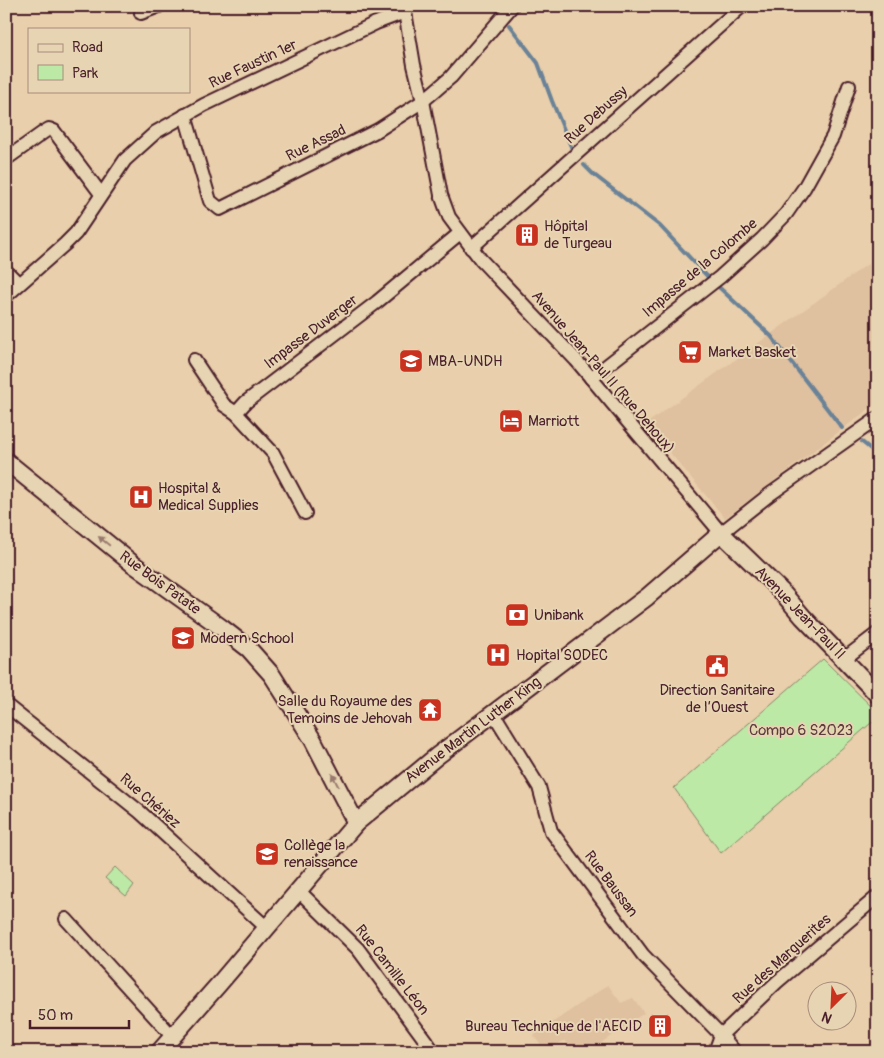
<svg xmlns="http://www.w3.org/2000/svg" width="884" height="1058" viewBox="0 0 884 1058" font-family="Pangolin,sans-serif">
<rect width="100%" height="100%" fill="#e9cfab"/>
<filter id="ink" filterUnits="userSpaceOnUse"><feTurbulence type="fractalNoise" baseFrequency=".02" numOctaves="2"/><feDisplacementMap in="SourceGraphic" scale="10" xChannelSelector="R" yChannelSelector="G"/><feConvolveMatrix kernelMatrix="1 2 1 2 8 2 1 2 1" color-interpolation-filters="sRGB"/></filter>
<g filter="url(#ink)">
<g fill="#dfc09f">
<polygon points="868,264 878,275 878,402 725,518 646,424"/>
<polygon points="608,985 621,1003 633,998 644,1013 588,1052 574,1052 565,1040 547,1051 533,1036"/>
</g>
<g fill="#bde9a6" stroke="#848468">
<polygon points="823,659 878,713 878,717 721,853 674,788"/>
<polygon points="115,867 134,885 126,896 105,878"/>
</g>
<g fill="none" stroke-linecap="round" stroke-linejoin="round">
<g stroke="#6a8297" stroke-width="4">
<polyline points="493,6 499,13"/>
<polyline points="509,25 538,63 552,101 572,149"/>
<polyline points="584,165 593,174 660,226 707,276 771,336 842,428"/>
<polyline points="862,442 878,455"/>
</g>
<defs>
<g id="minor">
<polyline points="404,6 414,65 423,101 441,195 449,217 481,260 576,360 721,533 769,495 878,418"/>
<polyline points="141,13 159,6"/>
<polyline points="185,115 210,201 220,209 378,130 423,101 451,77 512,6"/>
<polyline points="6,159 44,132 49,129 54,131 101,194"/>
<polyline points="471,248 742,6"/>
<polyline points="6,271 19,284"/>
<polyline points="6,296 65,244 76,233 125,160 156,132 204,105 376,23 405,12"/>
<polyline points="194,360 224,405 236,413 273,453 305,513"/>
<polyline points="591,378 720,277 762,239 786,214 804,188 833,136 849,86"/>
<polyline points="236,413 246,402 377,302 460,233"/>
<polyline points="844,659 878,633"/>
<polyline points="6,705 140,812 266,927"/>
<polyline points="494,714 539,787 551,831 643,955 721,1035 735,1052"/>
<polyline points="299,891 358,949 434,1052"/>
<polyline points="66,919 172,1036"/>
<polyline points="715,1052 721,1035 777,982 878,896"/>
</g>
<g id="tertiary">
<polyline points="6,461 133,564 222,628 249,649 272,675 313,740 356,823"/>
<polyline points="159,1052 219,984 356,823 437,756 647,597 721,533 781,591 803,617 878,695"/>
</g>
</defs>
<use href="#minor" stroke="#4a1f2b" stroke-width="16"/>
<use href="#tertiary" stroke="#4a1f2b" stroke-width="20"/>
<use href="#minor" stroke="#e7d4b2" stroke-width="12"/>
<use href="#tertiary" stroke="#e7d4b2" stroke-width="16"/>
</g>
<defs><path id="oneway-solid" d="M-6-.8H1V-3.2L6.5 0L1 3.2V.8H-6Z" transform="scale(1.25)"/></defs>
<g fill="#987a6e">
<use href="#oneway-solid" transform="translate(104 541) rotate(-141)"/>
<use href="#oneway-solid" transform="translate(335 780) rotate(-117)"/>
</g>
</g>
<defs>
<symbol id="building-square" viewBox="-11 -11 22 22"><rect x="-9" y="-9" width="18" height="18" rx="4" fill="#c8321e" stroke="#e7d4b2"/><path d="M-4-6H4V6H1V3H-1V6H-4ZM-2.5-4.3h1.7v1.8h-1.7ZM.8-4.3h1.7v1.8H.8ZM-2.5-1h1.7V.8h-1.7ZM.8-1h1.7V.8H.8Z" fill="#fff"/></symbol>
<symbol id="supermarket-square" viewBox="-11 -11 22 22"><rect x="-9" y="-9" width="18" height="18" rx="4" fill="#c8321e" stroke="#e7d4b2"/><path d="M-6-5.5h2.5l.6 2H6L4.5 2H-2.5L-4.4-4H-6ZM-1.5 3.2a1.3 1.3 0 1 0 .1 0ZM3 3.2a1.3 1.3 0 1 0 .1 0Z" fill="#fff"/></symbol>
<symbol id="university-square" viewBox="-11 -11 22 22"><rect x="-9" y="-9" width="18" height="18" rx="4" fill="#c8321e" stroke="#e7d4b2"/><path d="M0-5L7-2L0 1L-7-2ZM-4 1L0 2.5L4 1V4Q0 6-4 4Z" fill="#fff"/></symbol>
<symbol id="hotel-square" viewBox="-11 -11 22 22"><rect x="-9" y="-9" width="18" height="18" rx="4" fill="#c8321e" stroke="#e7d4b2"/><path d="M-6-4.5h1.5V1H6V5H4.5V3h-9V5H-6ZM-4 0a1.8 1.8 0 1 1 3.6 0ZM.5 0V-2.5h3Q6-2.5 6 0Z" fill="#fff"/></symbol>
<symbol id="hospital-square" viewBox="-11 -11 22 22"><rect x="-9" y="-9" width="18" height="18" rx="4" fill="#c8321e" stroke="#e7d4b2"/><path d="M-5-5h3v3.5h4V-5h3V5h-3V1.5h-4V5h-3Z" fill="#fff"/></symbol>
<symbol id="bank-square" viewBox="-11 -11 22 22"><rect x="-9" y="-9" width="18" height="18" rx="4" fill="#c8321e" stroke="#e7d4b2"/><path d="M-6-4H6V4H-6ZM0-2.3a2.3 2.3 0 1 0 0 4.6a2.3 2.3 0 1 0 0-4.6Z" fill="#fff"/></symbol>
<symbol id="civic-square" viewBox="-11 -11 22 22"><rect x="-9" y="-9" width="18" height="18" rx="4" fill="#c8321e" stroke="#e7d4b2"/><path d="M-.6-6.5H3V-4.5H.6V-3L4-1V1h2V6H-6V1h2V-1L-.6-3ZM-1.2 2.5V6h2.4V2.5Z" fill="#fff"/></symbol>
<symbol id="temple-square" viewBox="-11 -11 22 22"><rect x="-9" y="-9" width="18" height="18" rx="4" fill="#c8321e" stroke="#e7d4b2"/><path d="M0-6L5-2H3V0L6.5 2.5H4V6H1.5V3h-3V6H-4V2.5H-6.5L-3 0V-2H-5Z" fill="#fff"/></symbol>
<symbol id="school-square" viewBox="-11 -11 22 22"><rect x="-9" y="-9" width="18" height="18" rx="4" fill="#c8321e" stroke="#e7d4b2"/><path d="M0-5L7-2L0 1L-7-2ZM-4 1L0 2.5L4 1V4Q0 6-4 4Z" fill="#fff"/></symbol>
</defs>
<g fill-rule="evenodd">
<use href="#building-square" x="513" y="221" width="28" height="28"/>
<use href="#supermarket-square" x="676" y="338" width="28" height="28"/>
<use href="#university-square" x="397" y="347" width="28" height="28"/>
<use href="#hotel-square" x="497" y="407" width="28" height="28"/>
<use href="#hospital-square" x="127" y="483" width="28" height="28"/>
<use href="#bank-square" x="503" y="601" width="28" height="28"/>
<use href="#university-square" x="169" y="624" width="28" height="28"/>
<use href="#hospital-square" x="484" y="641" width="28" height="28"/>
<use href="#civic-square" x="703" y="652" width="28" height="28"/>
<use href="#temple-square" x="416" y="696" width="28" height="28"/>
<use href="#school-square" x="253" y="840" width="28" height="28"/>
<use href="#building-square" x="646" y="1012" width="28" height="28"/>
</g>
<g text-anchor="middle" dominant-baseline="central" stroke-width="4" stroke-linejoin="round" paint-order="stroke">
<g font-size="15" fill="#4a1f2b" stroke="#e7d4b2">
<text transform="translate(253 64) rotate(-25)">Rue Faustin 1er</text>
<text transform="translate(596 115) rotate(-42)">Rue Debussy</text>
<text transform="translate(316 143) rotate(-26)">Rue Assad</text>
<text transform="translate(700 268) rotate(-40)">Impasse de la Colombe</text>
<text transform="translate(311 332) rotate(-37)">Impasse Duverger</text>
<text transform="translate(603 372) rotate(49)">Avenue Jean-Paul II (Rue Dehoux)</text>
<text transform="translate(160 583) rotate(36)">Rue Bois Patate</text>
<text transform="translate(800 613) rotate(46)">Avenue Jean-Paul II</text>
<text transform="translate(473 730) rotate(-37)">Avenue Martin Luther King</text>
<text transform="translate(150 801) rotate(41)">Rue Chériez</text>
<text transform="translate(611 884) rotate(53)">Rue Baussan</text>
<text transform="translate(782 959) rotate(-42)">Rue des Marguerites</text>
<text transform="translate(392 970) rotate(52)">Rue Camille Léon</text>
</g>
<g font-size="15" fill="#4a1f2b" stroke="#e7d4b2" text-anchor="start">
<text x="544" y="226">Hôpital<tspan x="544" dy="17">de Turgeau</tspan></text>
<text x="708" y="352">Market Basket</text>
<text x="428" y="361">MBA-UNDH</text>
<text x="528" y="421">Marriott</text>
<text x="158" y="488">Hospital &amp;<tspan x="158" dy="17">Medical Supplies</tspan></text>
<text x="534" y="615">Unibank</text>
<text x="200" y="638">Modern School</text>
<text x="516" y="655">Hopital SODEC</text>
<text x="717" y="690" text-anchor="middle">Direction Sanitaire<tspan x="717" dy="17">de l’Ouest</tspan></text>
<text x="412" y="701" text-anchor="end">Salle du Royaume des<tspan x="412" dy="17">Temoins de Jehovah</tspan></text>
<text x="284" y="845">Collège la<tspan x="284" dy="17">renaissance</tspan></text>
<text x="642" y="1026" text-anchor="end">Bureau Technique de l'AECID</text>
</g>
<g font-size="15" fill="#5b3d3d" stroke="#e7d4b2">
<text x="801" y="730">Compo 6 S2023</text>
</g>
</g>
<rect width="884" height="1058" fill="none" stroke="#e7d4b2" stroke-width="25"/>
<rect x="12" y="12" width="859" height="1033" fill="none" stroke="#4a1f2b" stroke-width="2" filter="url(#ink)"/>
<rect x="28" y="28" width="162" height="65" fill="#e7d4b2" stroke="#a88c7c"/>
<rect x="38" y="44" width="25" height="8" fill="#e7d4b2" stroke="#a88c7c"/>
<text x="72" y="52" font-size="15" fill="#4a1f2b">Road</text>
<rect x="38" y="65" width="25" height="15" fill="#bde9a6" stroke="#a88c7c"/>
<text x="72" y="78" font-size="15" fill="#4a1f2b">Park</text>
<g transform="translate(832 1006) rotate(204)"><circle r="24" fill="#e7d4b2" stroke="#a88c7c"/>
<path d="M0-4L9 19L0 12L-9 19Z" fill="#c8321e"/>
<text y="-8" font-size="14" font-weight="bold" text-anchor="middle" fill="#4a1f2b">N</text>
</g>
<path d="M30 1020v8h99v-8" fill="none" stroke="#4a1f2b" stroke-width="2.5"/>
<text x="38" y="1020" font-size="15" fill="#4a1f2b" stroke="#e7d4b2" stroke-width="4" paint-order="stroke">50 m</text>
</svg>
